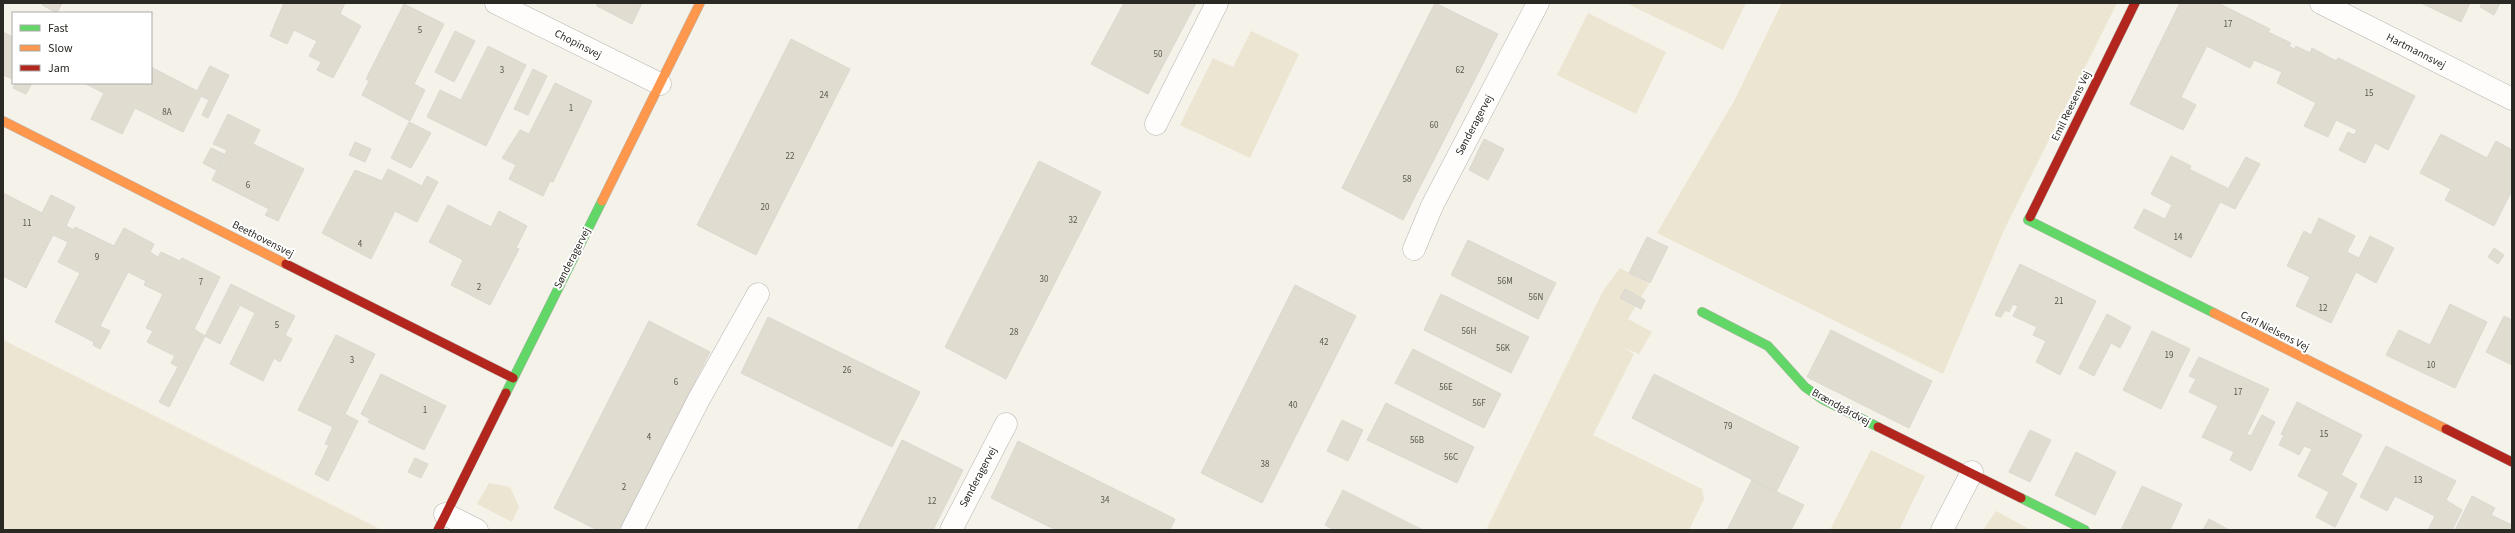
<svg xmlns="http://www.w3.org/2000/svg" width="2515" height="533" viewBox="0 0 2515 533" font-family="'Source Sans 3',sans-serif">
<rect width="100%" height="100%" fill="#f5f2ea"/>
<g fill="#ebe5d1">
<polygon points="1626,3 1746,3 1723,50"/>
<polygon points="1782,3 2117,3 2005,228 1943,374 1657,233 1734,101"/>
<polygon points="1588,13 1666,52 1636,114 1557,75"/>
<polygon points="1251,31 1299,54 1250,158 1180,125 1213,58 1233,67"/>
<polygon points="1620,268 1649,284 1628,319 1652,332 1639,354 1622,347 1634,354 1593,435 1702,489 1704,499 1689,530 1486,530 1603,291"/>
<polygon points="3,340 382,530 3,530"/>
<polygon points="1871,450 1925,476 1899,530 1830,530"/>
<polygon points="489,483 510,487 519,507 512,522 477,504"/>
<polygon points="1996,511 2031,530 1983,530"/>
</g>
<g fill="#e0dccf" stroke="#dad8d2">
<polygon points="43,3 62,3 57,13 42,5"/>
<polygon points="284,3 345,3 340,14 361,26 333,78 317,70 321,62 309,56 317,41 294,30 287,44 270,36"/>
<polygon points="597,3 642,3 632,24 597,6"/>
<polygon points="1124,3 1196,3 1148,94 1091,64"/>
<polygon points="1435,3 1498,34 1403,220 1342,188"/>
<polygon points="2180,3 2218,3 2270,29 2268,32 2291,43 2289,46 2294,49 2296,46 2310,53 2312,48 2336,61 2338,58 2415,96 2388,150 2375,143 2365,163 2339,150 2348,132 2354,135 2357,130 2336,120 2328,137 2304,126 2316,103 2277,83 2282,72 2254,60 2250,68 2207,46 2181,97 2196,105 2183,130 2130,104"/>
<polygon points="2421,3 2470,3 2461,22"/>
<polygon points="2482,3 2500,3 2494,15 2480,7"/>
<polygon points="404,4 444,24 414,84 425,90 410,121 362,95 369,81 366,79"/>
<polygon points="455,31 475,41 454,82 435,72"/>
<polygon points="3,32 13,37 13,79 3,75"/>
<polygon points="791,39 850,69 756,255 697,225"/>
<polygon points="488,46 526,65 486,146 427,117 440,90 461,100"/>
<polygon points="210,66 229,75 208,118 202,115 209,100 201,96 183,132 135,108 122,134 91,119 104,93 84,83 151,83 151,67 197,91"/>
<polygon points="533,69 547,76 528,115 514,109"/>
<polygon points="16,83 32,83 26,94 13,88"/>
<polygon points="555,83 592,101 553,182 550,181 543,196 509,179 516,165 502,158 520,130 529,134"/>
<polygon points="228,114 260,130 253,144 304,169 278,221 265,215 269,209 212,180 227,150 213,144"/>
<polygon points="409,122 431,133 411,168 391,158"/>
<polygon points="2441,134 2487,158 2496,141 2512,150 2512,190 2494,226 2445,200 2451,189 2420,173"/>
<polygon points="1484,139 1504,149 1488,180 1469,170"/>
<polygon points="355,142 371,149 365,162 349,155"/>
<polygon points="211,148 224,154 216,170 203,163"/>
<polygon points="2171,156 2191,166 2189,169 2227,188 2227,191 2246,157 2260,164 2235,209 2220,202 2191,258 2134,228 2144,209 2165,219 2172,205 2151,194"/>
<polygon points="1039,161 1101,192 1006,379 945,347"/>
<polygon points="388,169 422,186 427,176 438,182 417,222 395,211 371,259 322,233 355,170 382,181"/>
<polygon points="3,193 42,213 51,195 75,207 66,226 74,230 75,227 114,246 124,228 154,244 150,252 158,257 161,252 180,261 182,258 220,277 194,329 205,336 231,284 295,316 285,335 292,339 280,362 274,358 263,381 230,364 255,313 240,305 220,344 205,336 169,407 159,402 178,367 171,363 175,356 147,342 153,331 146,328 163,294 144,285 146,281 128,272 100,326 110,331 100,349 93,345 94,342 55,322 80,273 58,262 68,242 53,235 26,288 3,276"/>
<polygon points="448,205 491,227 499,211 527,226 516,248 519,249 490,305 451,285 463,260 429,242"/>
<polygon points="2319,218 2355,236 2347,252 2359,258 2370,236 2394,248 2376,283 2356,272 2331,323 2296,306 2310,277 2287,266 2304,231 2311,235"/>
<polygon points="1647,237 1668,247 1650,283 1629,273"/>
<polygon points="1468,240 1556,283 1538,319 1451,275"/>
<polygon points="2494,248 2504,255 2498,264 2488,257"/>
<polygon points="2020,264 2096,301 2060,375 2036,362 2046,341 2033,335 2037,327 2013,316 2018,306 2013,304 2009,312 2005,310 2001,317 1995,315"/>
<polygon points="1295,285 1356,316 1262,503 1201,473"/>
<polygon points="1625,289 1645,300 1641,309 1620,298"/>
<polygon points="1441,294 1529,337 1511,373 1424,330"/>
<polygon points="2450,304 2487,322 2455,388 2386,355 2399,330 2430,345"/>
<polygon points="2107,314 2131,327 2120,348 2111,343 2094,376 2079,368"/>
<polygon points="2504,316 2512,320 2512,365 2486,352"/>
<polygon points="768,317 920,392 892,447 741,373"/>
<polygon points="649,321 710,352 619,530 597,530 554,508"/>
<polygon points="1831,330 1932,381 1909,428 1807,377"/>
<polygon points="2152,331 2190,349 2161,409 2123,390"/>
<polygon points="336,335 375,354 345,414 358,421 328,481 315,474 329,445 325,444 333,427 298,410"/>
<polygon points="1413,349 1501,394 1484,428 1395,383"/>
<polygon points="2199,357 2269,389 2247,434 2251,436 2262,415 2275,422 2251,471 2230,460 2234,452 2202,437 2218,406 2189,392 2196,379 2189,376"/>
<polygon points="381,374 446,406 424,450 368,422 370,419 361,414"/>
<polygon points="1654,374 1799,447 1776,492 1632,418"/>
<polygon points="2297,402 2362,435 2341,475 2357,484 2335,527 2316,517 2329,492 2298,476 2312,449 2304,446 2299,455 2279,445 2284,435 2281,434"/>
<polygon points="1386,403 1474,447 1457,483 1367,440"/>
<polygon points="1342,420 1363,430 1348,461 1327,451"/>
<polygon points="2030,430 2051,440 2030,482 2009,472"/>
<polygon points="902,440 963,470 933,530 857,530"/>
<polygon points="1018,441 1175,519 1170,530 1056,530 991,498"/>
<polygon points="2386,446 2456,481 2446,500 2462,510 2452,530 2428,530 2435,516 2395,496 2387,511 2360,497"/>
<polygon points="2076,452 2116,472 2095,515 2055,495"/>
<polygon points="415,458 428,464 421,478 408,472"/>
<polygon points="1752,480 1804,505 1791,530 1727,530"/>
<polygon points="2142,486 2182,504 2170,530 2121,530"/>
<polygon points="1343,490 1423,530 1334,530 1325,525"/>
<polygon points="2472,496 2495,508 2491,515 2512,525 2512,530 2455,530"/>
<polygon points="2209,519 2229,530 2203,530"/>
</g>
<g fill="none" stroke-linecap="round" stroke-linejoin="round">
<defs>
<g id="street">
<polyline points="496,3 660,84"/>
<polyline points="2321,3 2512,99"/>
<polyline points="1156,124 1217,3"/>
<polyline points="1414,249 1432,206 1538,3"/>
<polyline points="445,514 477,530"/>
<polyline points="632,530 699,399 758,294"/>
<polyline points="951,530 1006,424"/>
<polyline points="1942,530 1972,472"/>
</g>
<g id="fast">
<polyline points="2030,217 2028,220 2214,313"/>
<polyline points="1702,312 1768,346 1805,387 1822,399 1878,427"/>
<polyline points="506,393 602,201"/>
<polyline points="2021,498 2085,530"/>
</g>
<g id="slow">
<polyline points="3,121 286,264"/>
<polyline points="602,201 700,3"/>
<polyline points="2214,313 2446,429"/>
</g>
<g id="jam">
<polyline points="2030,217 2135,3"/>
<polyline points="286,264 513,378"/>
<polyline points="1878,427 2021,498"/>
<polyline points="2446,429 2512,462"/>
<polyline points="438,530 506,393"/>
</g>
</defs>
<use href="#street" stroke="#b6b4af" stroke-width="23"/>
<use href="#fast" stroke="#b6b4af" stroke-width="10"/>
<use href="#slow" stroke="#b6b4af" stroke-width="10"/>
<use href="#jam" stroke="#b6b4af" stroke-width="10"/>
<use href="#street" stroke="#fefdfc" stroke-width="22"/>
<use href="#fast" stroke="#63d668" stroke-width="9"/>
<use href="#slow" stroke="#ff974d" stroke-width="9"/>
<use href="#jam" stroke="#b3261e" stroke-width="9"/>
</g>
<g text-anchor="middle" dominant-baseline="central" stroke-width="4" stroke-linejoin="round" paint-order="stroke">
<g font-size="9" fill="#58574f">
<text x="2228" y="24">17</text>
<text x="420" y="30">5</text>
<text x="1158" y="54">50</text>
<text x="502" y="70">3</text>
<text x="1460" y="70">62</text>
<text x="2369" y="93">15</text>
<text x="824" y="95">24</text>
<text x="571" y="108">1</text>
<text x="167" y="112">8A</text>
<text x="1434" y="125">60</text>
<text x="790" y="156">22</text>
<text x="1407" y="179">58</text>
<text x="248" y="185">6</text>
<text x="765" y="207">20</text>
<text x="1073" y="220">32</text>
<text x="27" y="223">11</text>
<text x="2178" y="237">14</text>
<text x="360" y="244">4</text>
<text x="97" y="257">9</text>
<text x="1044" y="279">30</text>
<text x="1505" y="281">56M</text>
<text x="201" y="282">7</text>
<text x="479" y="287">2</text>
<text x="1536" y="297">56N</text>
<text x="2059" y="301">21</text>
<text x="2323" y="308">12</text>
<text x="277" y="325">5</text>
<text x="1469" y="331">56H</text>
<text x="1014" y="332">28</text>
<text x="1324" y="342">42</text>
<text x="1503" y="348">56K</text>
<text x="2169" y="355">19</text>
<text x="352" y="360">3</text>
<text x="2431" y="365">10</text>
<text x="847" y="370">26</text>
<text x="676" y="382">6</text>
<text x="1446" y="387">56E</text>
<text x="2238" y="392">17</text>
<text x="1479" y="403">56F</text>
<text x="1293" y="405">40</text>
<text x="425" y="410">1</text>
<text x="1728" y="426">79</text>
<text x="2324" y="434">15</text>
<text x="649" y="437">4</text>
<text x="1417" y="440">56B</text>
<text x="1451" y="457">56C</text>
<text x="1265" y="464">38</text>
<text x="2418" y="480">13</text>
<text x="624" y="487">2</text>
<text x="1105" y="500">34</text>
<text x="932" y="501">12</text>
</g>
<g font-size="11" fill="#2a2923" stroke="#fff">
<text transform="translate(578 44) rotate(27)">Chopinsvej</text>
<text transform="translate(2416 51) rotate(27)">Hartmannsvej</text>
<text transform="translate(2071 106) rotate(-64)">Emil Reesens Vej</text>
<text transform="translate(1474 125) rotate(-62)">Sønderagervej</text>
<text transform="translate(263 239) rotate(27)">Beethovensvej</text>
<text transform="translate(572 258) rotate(-63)">Sønderagervej</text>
<text transform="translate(2275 331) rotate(27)">Carl Nielsens Vej</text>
<text transform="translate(1841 407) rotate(29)">Brændgårdvej</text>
<text transform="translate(978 477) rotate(-62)">Sønderagervej</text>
</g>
</g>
<rect width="2515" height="533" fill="none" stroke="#2a2923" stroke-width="8"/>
<rect x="12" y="12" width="140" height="72" fill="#ffffff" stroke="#aaa9a7"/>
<rect x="20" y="25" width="20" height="6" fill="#63d668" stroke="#aaa9a7"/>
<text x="48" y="32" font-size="12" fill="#2a2923">Fast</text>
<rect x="20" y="45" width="20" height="6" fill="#ff974d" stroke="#aaa9a7"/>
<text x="48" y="52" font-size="12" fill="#2a2923">Slow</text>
<rect x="20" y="65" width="20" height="6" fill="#b3261e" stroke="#aaa9a7"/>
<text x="48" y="72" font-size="12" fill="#2a2923">Jam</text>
</svg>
